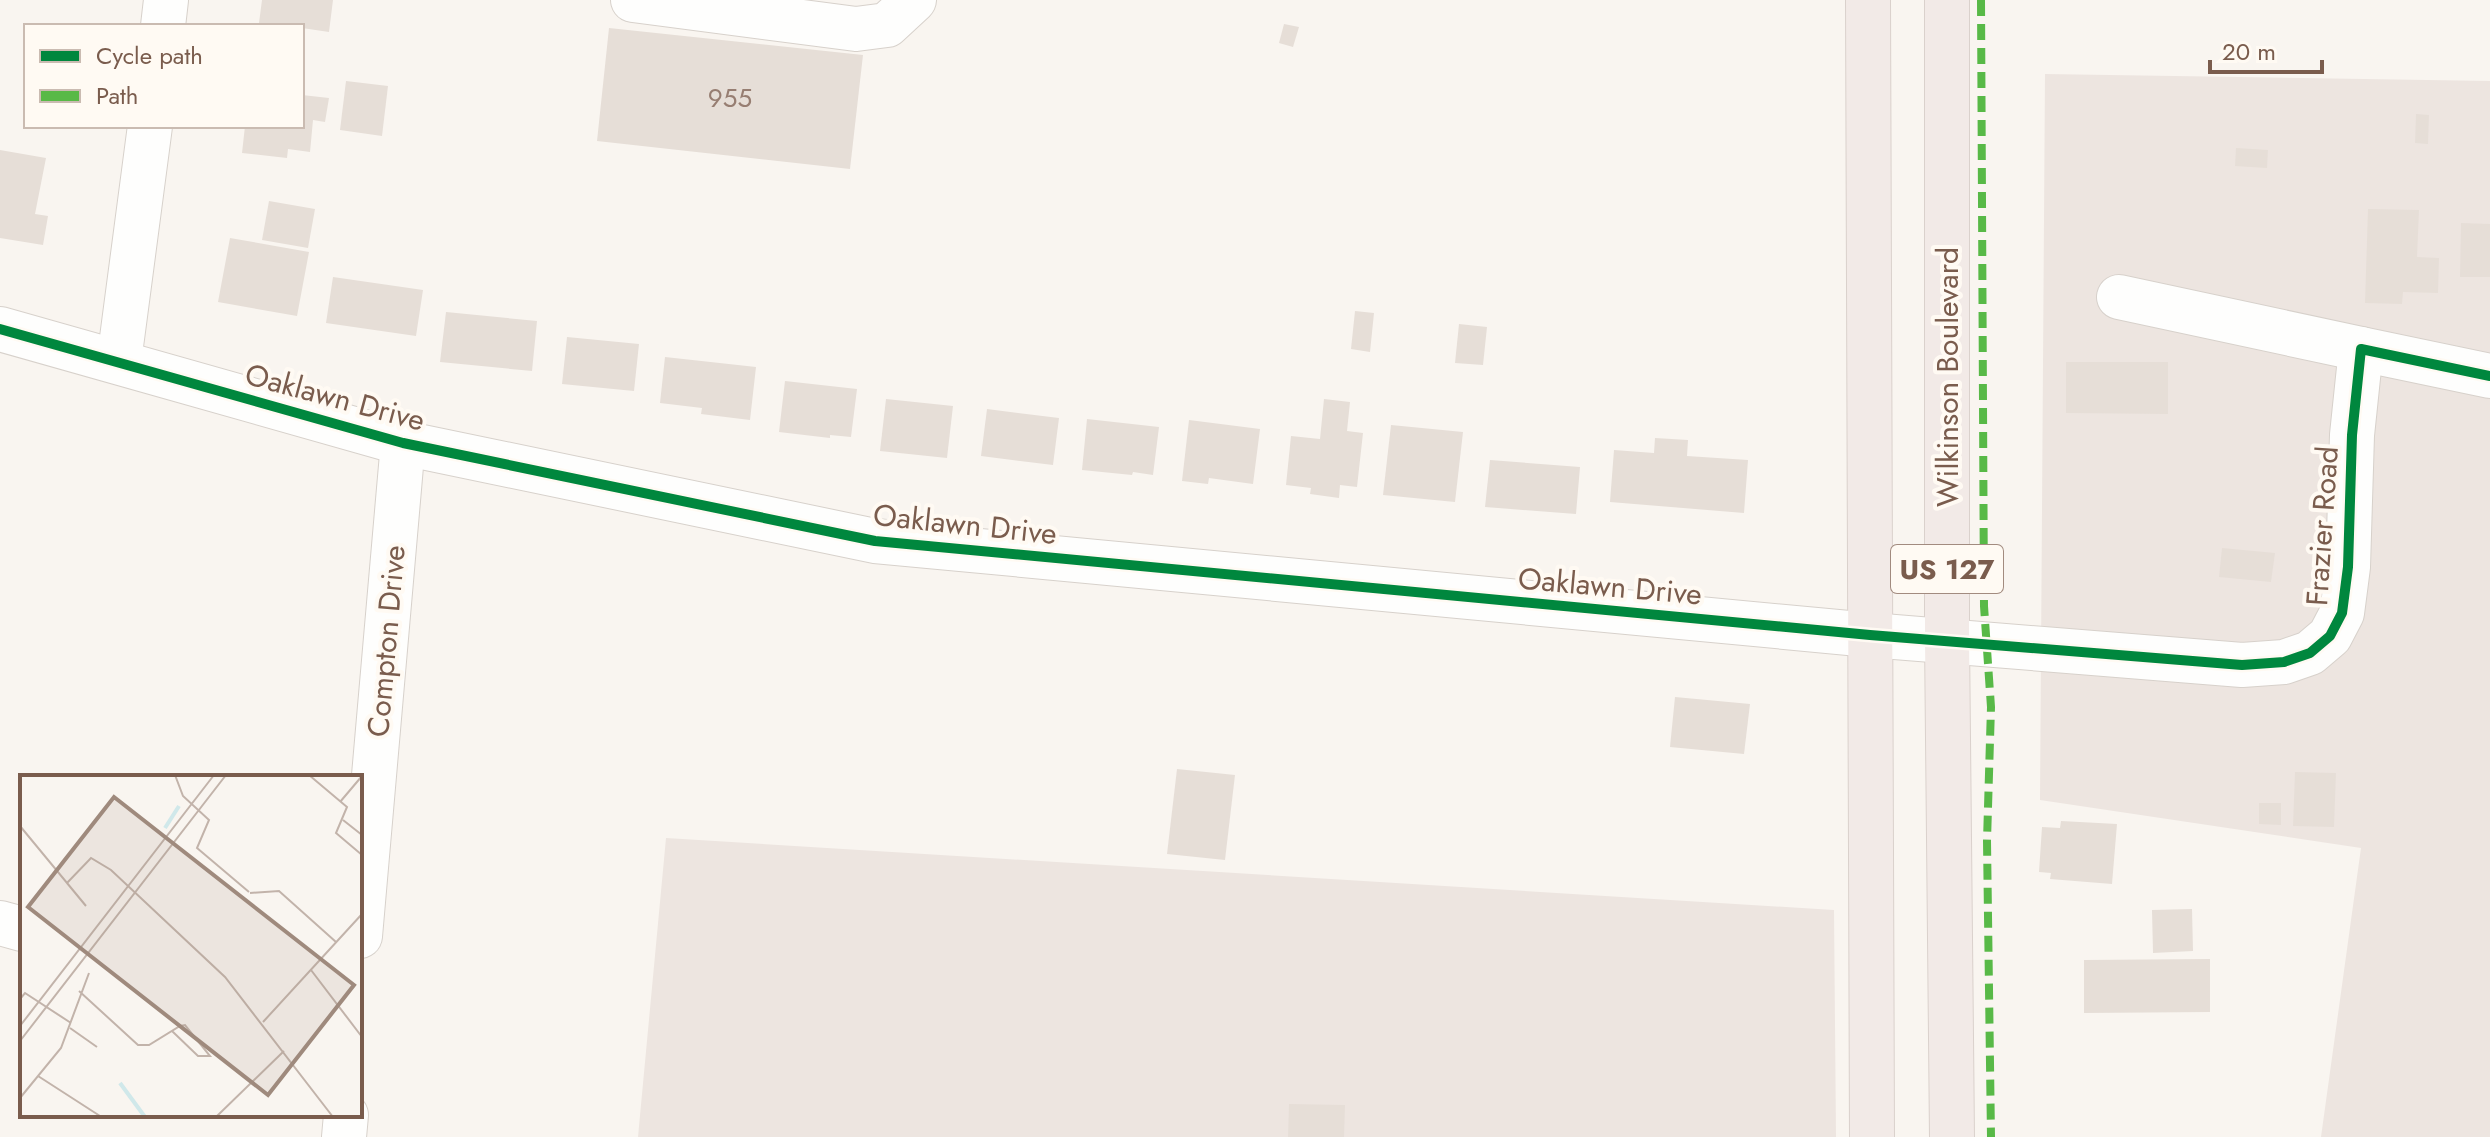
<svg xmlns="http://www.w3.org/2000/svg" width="2490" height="1137" viewBox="0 0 2490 1137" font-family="Jost,sans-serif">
<rect width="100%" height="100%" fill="#f9f5f0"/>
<g fill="#ede5e0">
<polygon points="2045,74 2490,81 2490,1137 2321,1137 2361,848 2040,800"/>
<polygon points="666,838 1834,910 1836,1137 638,1137"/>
</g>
<g fill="#e6ded7">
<polygon points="262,0 333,0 329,32 302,28 302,26 264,26 264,24 259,23"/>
<polygon points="1284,24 1299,27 1293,47 1279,43"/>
<polygon points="609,28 863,55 850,169 597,141"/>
<polygon points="346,81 388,86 382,136 340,130"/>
<polygon points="302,95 329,98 325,122 313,120 310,152 288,149 287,158 242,153 245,126 302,126"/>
<polygon points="2416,114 2429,115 2428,144 2415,143"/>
<polygon points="2236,148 2268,150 2267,168 2235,166"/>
<polygon points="0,150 46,158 35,214 48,216 43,245 0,238"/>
<polygon points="269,201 315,209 308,248 262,240"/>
<polygon points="2368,209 2419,210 2417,257 2439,258 2438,293 2403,292 2402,304 2365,303"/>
<polygon points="2461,223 2490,224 2490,277 2460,277"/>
<polygon points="230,238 309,252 297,316 218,302"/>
<polygon points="333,277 423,290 416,336 326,323"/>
<polygon points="1355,311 1374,313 1370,352 1351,349"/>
<polygon points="446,312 537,321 532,371 440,362"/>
<polygon points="1459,324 1487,327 1483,365 1455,363"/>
<polygon points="567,337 639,344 634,391 562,384"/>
<polygon points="665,357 756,367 750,420 701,414 702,408 660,403"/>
<polygon points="2066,362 2168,362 2168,414 2066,413"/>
<polygon points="785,381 857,389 851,437 830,435 830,438 779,432"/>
<polygon points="886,399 953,406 947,458 880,451"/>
<polygon points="1324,399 1350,402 1347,431 1363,433 1357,487 1340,485 1339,498 1310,494 1311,488 1286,485 1291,436 1320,439"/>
<polygon points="987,409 1059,418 1053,465 981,456"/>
<polygon points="1087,419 1159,427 1153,475 1133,472 1132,475 1082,470"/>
<polygon points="1189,420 1260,429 1253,484 1209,478 1208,484 1182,481"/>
<polygon points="1391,425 1463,432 1455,502 1383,495"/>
<polygon points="1655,438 1688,440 1687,456 1748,460 1744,513 1610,502 1614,450 1654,453"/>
<polygon points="1490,460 1580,467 1576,514 1485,507"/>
<polygon points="2222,548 2275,553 2271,582 2219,577"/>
<polygon points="1675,697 1750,704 1744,754 1670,747"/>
<polygon points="1177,769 1235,775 1225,860 1167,854"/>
<polygon points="2295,772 2336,773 2334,827 2293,826"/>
<polygon points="2259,803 2281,803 2281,825 2259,824"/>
<polygon points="2061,821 2117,824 2112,884 2050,879 2051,873 2039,872 2042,827 2060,828"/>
<polygon points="2192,909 2193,951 2153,953 2152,910"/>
<polygon points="2210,959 2210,1012 2084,1013 2084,960"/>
<polygon points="1289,1104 1345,1105 1344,1137 1288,1137"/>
</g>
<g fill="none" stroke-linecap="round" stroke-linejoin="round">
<defs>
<g id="minor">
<polyline points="633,0 856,29 887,25 914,0"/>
<polyline points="163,26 166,0"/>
<polyline points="2119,297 2361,349"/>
<polyline points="0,329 403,443 875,541 1870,635 2242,665 2284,662 2310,653 2330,636 2342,613 2348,567 2352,435 2361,349 2490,376"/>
<polyline points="119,361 150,126"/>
<polyline points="0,923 22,929"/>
<polyline points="360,936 403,443"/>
<polyline points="344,1137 346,1115"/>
</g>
<g id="highway">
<polyline points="1868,0 1872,1137"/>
<polyline points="1947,0 1947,639 1952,1137"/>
</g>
</defs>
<use href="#minor" stroke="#d7d1cb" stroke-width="46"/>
<use href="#highway" stroke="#dad1cc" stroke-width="46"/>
<use href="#minor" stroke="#fefefd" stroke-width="44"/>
<use href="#highway" stroke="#f2eae7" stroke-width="44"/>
<polyline stroke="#58b947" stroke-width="8" stroke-dasharray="16 8" stroke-linecap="butt" points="1981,0 1984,606 1991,707 1987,841 1991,1137"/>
<defs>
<polyline id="cycleway" points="0,329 403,443 875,541 1870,635 2242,665 2284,662 2310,653 2330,636 2342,613 2348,567 2352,435 2361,349 2490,376"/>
</defs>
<use href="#cycleway" stroke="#fffaf3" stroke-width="15"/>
<use href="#cycleway" stroke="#00873e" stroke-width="10"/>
</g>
<g text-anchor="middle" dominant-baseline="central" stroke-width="8" stroke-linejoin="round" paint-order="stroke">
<g font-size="26" fill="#977e72">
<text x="730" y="98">955</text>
</g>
<rect fill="#fffaf3" stroke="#a28b7f" stroke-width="2" x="1891" y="545" width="112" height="48" rx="6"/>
<g font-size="28" font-weight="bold" fill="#7a5c4d">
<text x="1947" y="569">US 127</text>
</g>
<g font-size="30" fill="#7a5c4d" stroke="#fffaf3">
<text transform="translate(1947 377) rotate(-90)">Wilkinson Boulevard</text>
<text transform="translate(335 397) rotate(15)">Oaklawn Drive</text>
<text transform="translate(965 524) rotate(6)">Oaklawn Drive</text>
<text transform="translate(2322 526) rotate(-86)">Frazier Road</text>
<text transform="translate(1610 586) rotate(5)">Oaklawn Drive</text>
<text transform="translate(386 641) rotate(-85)">Compton Drive</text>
</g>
</g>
<g transform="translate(20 775)">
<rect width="342" height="342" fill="#f9f5f0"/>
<path fill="none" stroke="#d0e8ea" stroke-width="4" d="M 145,53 L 159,31M 100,308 L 125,342"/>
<path fill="none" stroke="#c2b3aa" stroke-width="2" d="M 155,0 L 163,21 L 189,45 L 177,73 L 229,117M 289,0 L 327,32 L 316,58 L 342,80M 320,27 L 342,1M 323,45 L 342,60M 0,51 L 47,108 L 71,83 L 91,95 L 205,202 L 313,342M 47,108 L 66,131M 230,118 L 259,116 L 316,167M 291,195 L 342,262M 59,216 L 118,270 L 129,270 L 160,251 L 165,250 L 190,281 L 178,281 L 152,256M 0,224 L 5,218 L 51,248M 243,247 L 342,139M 0,251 L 194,0M 50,253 L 77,272M 0,266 L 206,0M 18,301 L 80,341M 0,323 L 41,273 L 69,198M 196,342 L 264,276"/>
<path fill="#9f8a7d" fill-opacity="0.15" stroke="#9f8a7d" stroke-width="4" d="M 94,22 L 334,210 L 248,320 L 8,132 Z"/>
<rect width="342" height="342" fill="none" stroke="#7a5c4d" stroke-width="4"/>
</g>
<rect x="24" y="24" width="280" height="104" fill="#fffaf3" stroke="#cabbb1" stroke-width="2"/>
<rect x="40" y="50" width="40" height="12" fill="#00873e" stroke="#cabbb1" stroke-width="2"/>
<text x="96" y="64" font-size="24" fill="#7a5c4d">Cycle path</text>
<rect x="40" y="90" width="40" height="12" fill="#58b947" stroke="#cabbb1" stroke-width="2"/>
<text x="96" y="104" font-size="24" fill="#7a5c4d">Path</text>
<path d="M2210 60v12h112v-12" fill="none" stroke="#7a5c4d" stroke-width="4"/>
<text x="2222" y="60" font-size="24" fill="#7a5c4d" stroke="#fffaf3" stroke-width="6" paint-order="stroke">20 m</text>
</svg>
